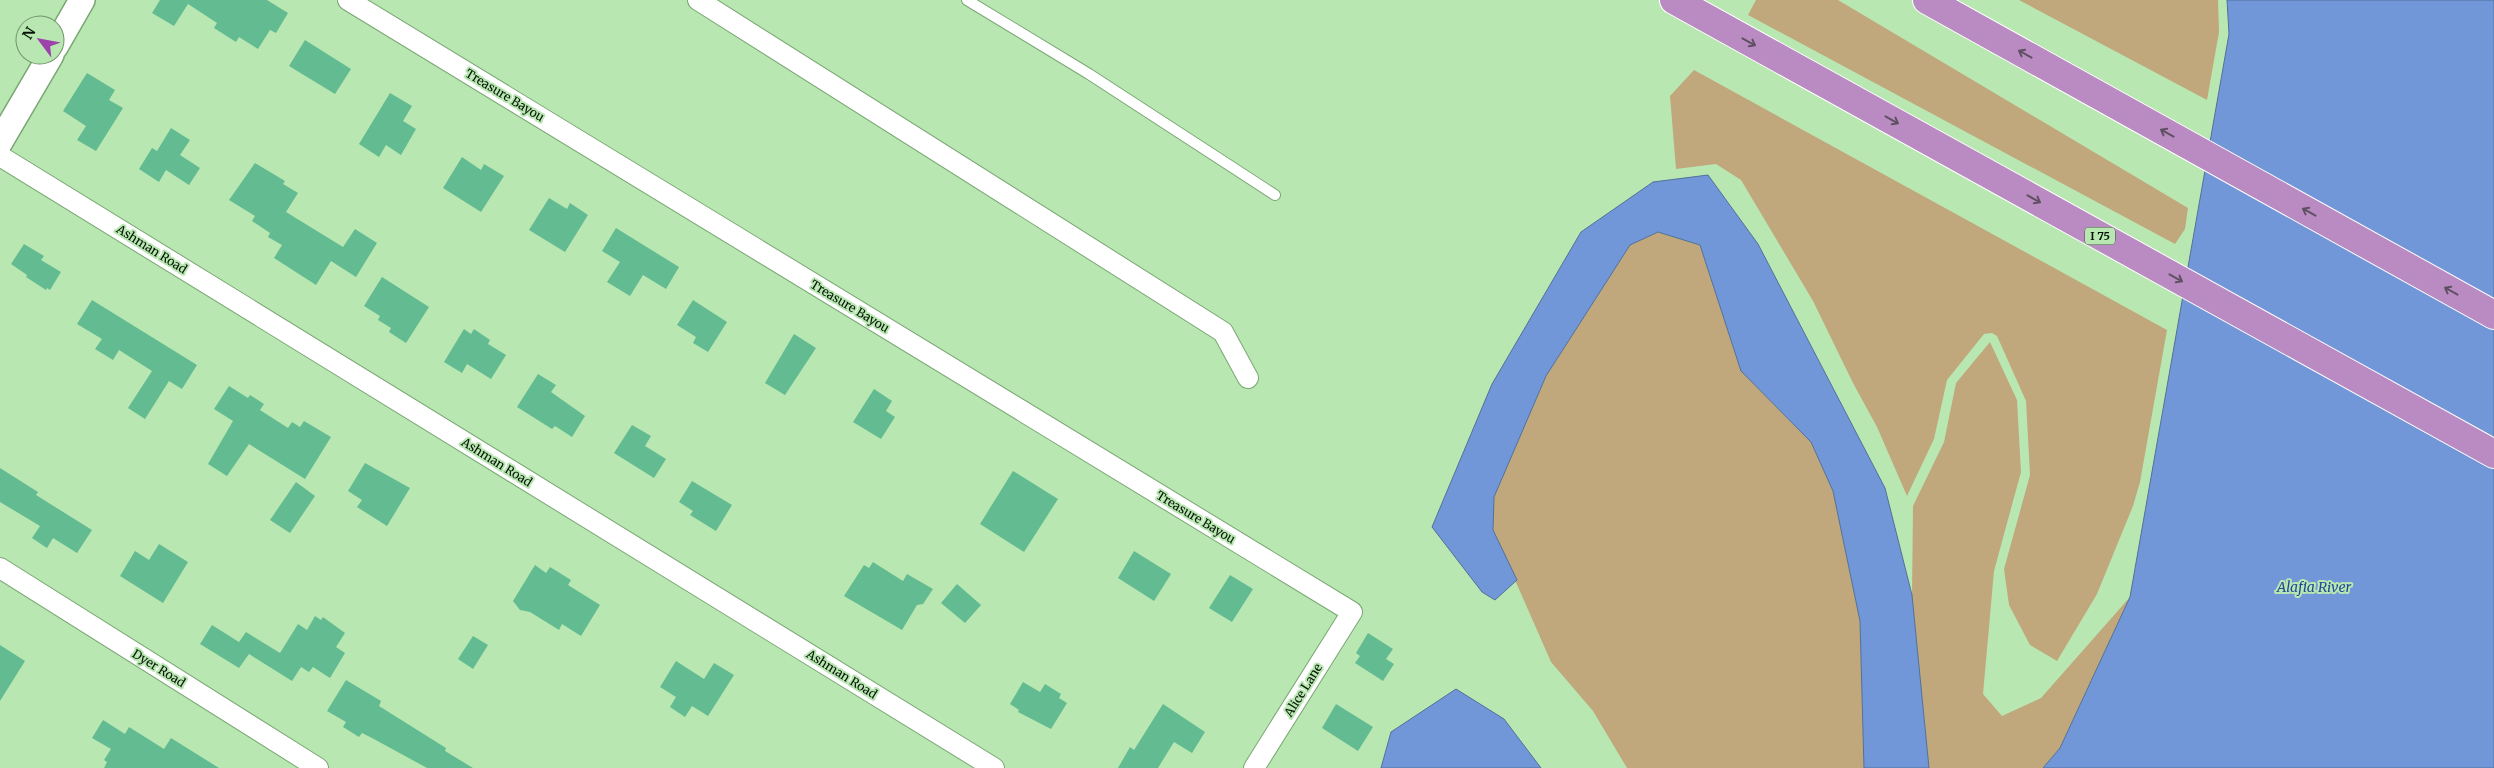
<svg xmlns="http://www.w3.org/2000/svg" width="2494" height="768" viewBox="0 0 2494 768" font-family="Merriweather,serif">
<rect width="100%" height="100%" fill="#b9e7b2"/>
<g fill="#c0a87c">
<polygon points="1756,0 1838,0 2188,208 2185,229 2175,244 1748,15"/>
<polygon points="2019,0 2218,0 2219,32 2207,100"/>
<polygon points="1694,70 2167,330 2140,482 2133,506 2097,594 2057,661 2030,645 2009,605 2004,569 2030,475 2026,401 1997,336 1992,333 1984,334 1947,380 1934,439 1907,496 1877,427 1853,383 1813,301 1741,180 1716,164 1676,169 1670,96"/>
<polygon points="1658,232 1700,245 1741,371 1811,442 1833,491 1860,621 1864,768 1627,768 1593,711 1551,662 1493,530 1494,497 1546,376 1630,245"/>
<polygon points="1990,342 2017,400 2021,472 1994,571 1983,694 2002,716 2041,698 2130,597 2060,748 2043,768 1929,768 1912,595 1913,506 1944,442 1956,383"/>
</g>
<g fill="#7297d9" stroke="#517099">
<polygon points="2227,0 2494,0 2494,768 2043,768 2060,748 2130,597 2229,34"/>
<polygon points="1708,175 1758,244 1885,488 1912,595 1929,768 1864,768 1860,621 1833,491 1811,442 1741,371 1700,245 1658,232 1630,245 1546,376 1494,497 1493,530 1517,580 1495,600 1482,592 1432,527 1492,384 1581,232 1653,182"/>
<polygon points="1456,689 1504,719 1541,768 1381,768 1391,732"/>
</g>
<g fill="#63bb91">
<polygon points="160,0 267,0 288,13 276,33 270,30 258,49 239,37 236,42 214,28 217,23 188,4 174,26 152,13"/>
<polygon points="305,40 351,69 335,94 289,66"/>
<polygon points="87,73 115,90 109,100 123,108 96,151 77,140 86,126 63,111"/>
<polygon points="390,93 412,106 403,121 416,129 401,155 386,145 379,157 359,144"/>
<polygon points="171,128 190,140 180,155 200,168 189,185 166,170 159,182 139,169 152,148 157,151"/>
<polygon points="462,157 481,170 484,164 504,176 481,212 443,188"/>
<polygon points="255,163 285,181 283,184 298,193 286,212 343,247 355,229 377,243 356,277 331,261 316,285 274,258 282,245 268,237 270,233 252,221 255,216 229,200"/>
<polygon points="549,198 567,209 570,203 588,215 565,252 529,230"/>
<polygon points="616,228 679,267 666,289 643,275 630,296 607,282 620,262 602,251"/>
<polygon points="24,244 44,256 41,260 61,272 50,290 47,288 46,290 26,277 27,275 11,264"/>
<polygon points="382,277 429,307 406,343 389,332 391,328 378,320 380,316 364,306"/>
<polygon points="92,300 197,365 182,389 169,381 145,419 128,408 152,371 119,350 113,360 95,349 102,339 77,324"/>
<polygon points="693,300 727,322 708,352 693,343 696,337 677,325"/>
<polygon points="464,329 471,334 474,329 490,340 488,344 506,355 491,379 467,364 462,373 444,362"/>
<polygon points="794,334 816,348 785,395 765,383"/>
<polygon points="538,374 556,385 551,392 585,416 572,437 555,426 552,429 517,407"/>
<polygon points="229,386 248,398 250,395 264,404 260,410 288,428 292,422 300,427 304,421 331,437 305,479 249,444 227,476 208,464 233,421 214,409"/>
<polygon points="874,389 892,401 886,411 895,417 881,439 853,422"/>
<polygon points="632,425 651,436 645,446 666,459 654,478 614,453"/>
<polygon points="365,463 410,488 387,526 357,507 362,500 348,491"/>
<polygon points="0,468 38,492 36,495 92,530 77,553 53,538 47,548 32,538 40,526 0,502"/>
<polygon points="1013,471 1058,499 1024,552 980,524"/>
<polygon points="692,481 732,505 716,531 690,515 693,511 679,502"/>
<polygon points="296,482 315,496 290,533 270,520"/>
<polygon points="159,544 188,562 163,603 120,576 135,551 149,560"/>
<polygon points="1134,551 1171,574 1154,601 1118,578"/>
<polygon points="873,562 903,581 907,574 933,589 923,604 917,605 902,630 844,596 864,565 869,568"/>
<polygon points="535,565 546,573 550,567 571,580 568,585 600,605 581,636 562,624 559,630 530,612 520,610 513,601"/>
<polygon points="1230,575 1253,589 1232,622 1209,608"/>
<polygon points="957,584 981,605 965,623 941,603"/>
<polygon points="315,616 321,620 323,617 345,633 336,647 345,653 330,678 313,667 309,672 301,667 292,681 249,654 239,668 200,644 212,625 239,642 246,632 280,653 298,624 307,630"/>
<polygon points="1368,633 1393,649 1386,659 1394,664 1383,681 1355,663 1360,656 1356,653"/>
<polygon points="473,636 488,645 473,669 458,659"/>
<polygon points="0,645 25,661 0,701"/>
<polygon points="676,661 704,679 714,663 734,675 708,716 692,706 685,717 670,707 676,697 660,687"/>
<polygon points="346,680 381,701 379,706 446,748 445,751 473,768 427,768 372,738 362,733 359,737 343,727 346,722 327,711"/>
<polygon points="1023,682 1040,692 1045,684 1061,694 1059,698 1067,703 1051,729 1018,712 1019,710 1010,704"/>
<polygon points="1163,704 1205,732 1192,753 1174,742 1158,768 1118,768 1130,747 1134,750"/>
<polygon points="1336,704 1373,727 1358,751 1322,728"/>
<polygon points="103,720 125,734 129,727 164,749 171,738 219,768 104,768 107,762 104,760 111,749 92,738"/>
</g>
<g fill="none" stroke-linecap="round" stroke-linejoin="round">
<defs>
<polyline id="service" points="967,0 1089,74 1275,195"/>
<g id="minor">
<polyline points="348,0 1352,612 1254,768"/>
<polyline points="698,0 1223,332 1248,378"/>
<polyline points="0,156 994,768"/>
<polyline points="0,568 318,768"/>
</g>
<g id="tertiary">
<polyline points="55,47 82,0"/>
<polyline points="0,142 51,55"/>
</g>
<g id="motorway">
<polyline points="1674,0 2494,454"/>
<polyline points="1927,0 2494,315"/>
</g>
</defs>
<use href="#service" stroke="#7aa674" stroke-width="12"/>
<use href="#minor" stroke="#7aa674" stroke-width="22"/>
<use href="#tertiary" stroke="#7aa674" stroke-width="28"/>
<use href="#motorway" stroke="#fff" stroke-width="30"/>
<use href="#service" stroke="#fff" stroke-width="10"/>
<use href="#minor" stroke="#fff" stroke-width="20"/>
<use href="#tertiary" stroke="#fff" stroke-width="25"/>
<use href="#motorway" stroke="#ba8bc2" stroke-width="28"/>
</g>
<defs><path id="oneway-shaft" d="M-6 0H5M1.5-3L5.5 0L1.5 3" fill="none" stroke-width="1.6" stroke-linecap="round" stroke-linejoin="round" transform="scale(1.25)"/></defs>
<g stroke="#605063">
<use href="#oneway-shaft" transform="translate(1749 42) rotate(29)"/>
<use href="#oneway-shaft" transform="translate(2025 54) rotate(-151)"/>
<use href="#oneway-shaft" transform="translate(1892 120) rotate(29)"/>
<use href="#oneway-shaft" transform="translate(2167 133) rotate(-151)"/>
<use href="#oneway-shaft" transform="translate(2034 199) rotate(29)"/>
<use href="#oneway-shaft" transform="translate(2309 212) rotate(-151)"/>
<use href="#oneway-shaft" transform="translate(2176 278) rotate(29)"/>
<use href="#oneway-shaft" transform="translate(2451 291) rotate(-151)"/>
</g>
<g text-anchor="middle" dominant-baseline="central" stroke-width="4" stroke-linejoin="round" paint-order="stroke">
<rect fill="#b9e7b2" stroke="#3b5338" stroke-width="1" x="2085" y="227.5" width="30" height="17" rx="4"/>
<g font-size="11" font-weight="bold" fill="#051404">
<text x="2100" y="236">I 75</text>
</g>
<g font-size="12" fill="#051404" stroke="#b9e7b2">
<text transform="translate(505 95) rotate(31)">Treasure Bayou</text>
<text transform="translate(152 249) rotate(32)">Ashman Road</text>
<text transform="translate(850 306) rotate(31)">Treasure Bayou</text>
<text transform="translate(497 462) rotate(32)">Ashman Road</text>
<text transform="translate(1196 517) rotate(31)">Treasure Bayou</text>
<text transform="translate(159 668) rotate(32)">Dyer Road</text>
<text transform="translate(842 674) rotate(32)">Ashman Road</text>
<text transform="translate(1303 690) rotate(-58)">Alice Lane</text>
</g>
<g font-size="14" font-style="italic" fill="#1f4997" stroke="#b9e7b2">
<text x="2314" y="587">Alafia River</text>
</g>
</g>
<g transform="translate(40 40) rotate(302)"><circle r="24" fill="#b9e7b2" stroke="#71936c"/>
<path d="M0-4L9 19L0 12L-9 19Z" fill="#9d42ad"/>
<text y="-8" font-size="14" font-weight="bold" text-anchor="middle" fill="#051404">N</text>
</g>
</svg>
